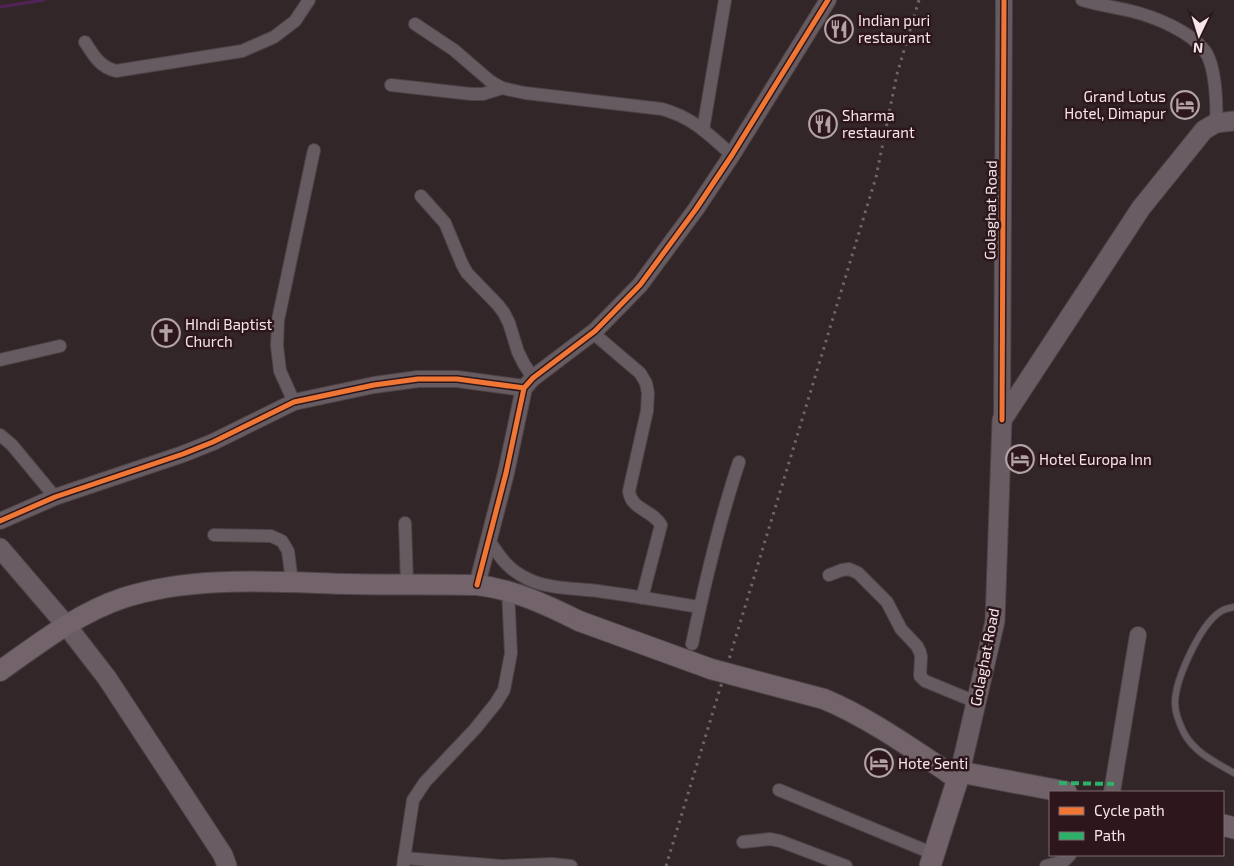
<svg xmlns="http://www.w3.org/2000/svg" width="1234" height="866" viewBox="0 0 1234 866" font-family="'Exo 2',sans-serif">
<rect width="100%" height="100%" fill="#322629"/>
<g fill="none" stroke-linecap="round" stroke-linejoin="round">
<polyline stroke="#522358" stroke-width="3" points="0,7 44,0"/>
<defs>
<path id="service" d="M 1234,607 C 1229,608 1223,609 1220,612 C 1200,625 1175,680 1175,703 C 1175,712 1180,725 1184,733 C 1195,753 1215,762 1234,773"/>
<g id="minor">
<path d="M 1082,0 C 1098,5 1115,7 1131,11 C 1155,17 1190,31 1205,51 C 1216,67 1217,105 1216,123"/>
<path d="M 415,24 L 454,50 L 490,81 L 502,88 L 525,93 L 662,109 C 694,118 708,134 732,155"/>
<path d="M 85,42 C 94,56 100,67 116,71 L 242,51 L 274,37 L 295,21 L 309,0"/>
<polyline points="391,85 471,94 483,94 502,88"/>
<polyline points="703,130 725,0"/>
<polyline points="421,196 445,223 462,264 467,273 498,305 504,313 509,323 518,352 524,364 533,378"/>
<path d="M 593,333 L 640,373 L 646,383 L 648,393 L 647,411 L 629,491 C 631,510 653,510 661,525 L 642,598"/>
<polyline points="0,360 60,346"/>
<polyline points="294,402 280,371 277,346 278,320 314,150"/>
<polyline points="0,435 12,445 55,497"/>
<polyline points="405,523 407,584"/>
<polyline points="214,535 271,536 282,541 288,551 292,582"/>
<path d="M 488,539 C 500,557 508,570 528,579 C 550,590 581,588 604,592 C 636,596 668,602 699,607"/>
<polyline points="829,575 842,570 849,569 858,573 887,602 901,629 917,646 920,652 921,657 920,676 925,681 976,702"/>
<path d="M 692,644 C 705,582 719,522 739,462"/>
<polyline points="779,790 934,854"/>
<polyline points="743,842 770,839 780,841 846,866"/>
<polyline points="404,858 501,866 552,864 571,866"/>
<polyline points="403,866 413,800 425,782 475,729 496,703 504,690 511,653 508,591"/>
<polyline points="1046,866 1064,861 1070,855"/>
</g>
<g id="tertiary">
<polyline points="1002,420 1004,0"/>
<polyline points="0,521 55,497 183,454 213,442 294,402 374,385 418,379 457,379 524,388"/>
<polyline points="477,585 506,473 524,388 533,378 595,331 640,285 696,209 732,155 828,0"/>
<polyline points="1112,792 1138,635"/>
</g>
<g id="secondary">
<polyline points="0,548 66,625 107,678 223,855 227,866"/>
<polyline points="960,772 995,621 1002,420 1141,208 1204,130 1216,123 1234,121"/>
</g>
<g id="primary">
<path d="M 0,671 C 38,644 78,613 123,598 C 194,575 274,582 348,584 C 391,585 434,584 477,585 C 513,589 547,605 579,621"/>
<path d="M 824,699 C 869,718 908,746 949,773"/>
</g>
<g id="trunk">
<polyline points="949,773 960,772 1066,792"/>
<polyline points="1223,825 1234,828"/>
<polyline points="930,866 960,772"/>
</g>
</defs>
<use href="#service" stroke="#4d4245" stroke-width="8"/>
<use href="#minor" stroke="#4d4245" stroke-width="14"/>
<use href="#tertiary" stroke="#4d4245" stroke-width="18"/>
<use href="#secondary" stroke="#4d4245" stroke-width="21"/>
<use href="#primary" stroke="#4d4245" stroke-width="22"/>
<use href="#trunk" stroke="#4d4245" stroke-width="23"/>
<use href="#service" stroke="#665b60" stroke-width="6"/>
<use href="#minor" stroke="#665b60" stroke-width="12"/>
<use href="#tertiary" stroke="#665b60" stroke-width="16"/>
<use href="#secondary" stroke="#695c63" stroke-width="19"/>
<use href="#primary" stroke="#73636a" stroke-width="20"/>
<use href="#trunk" stroke="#716269" stroke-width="21"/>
<polyline stroke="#6f656a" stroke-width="3" stroke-dasharray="2.5 5" stroke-linecap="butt" points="666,866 876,177 897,74 919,0"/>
<defs>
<polyline id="primary-bridge" points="579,621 711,669 824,699"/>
</defs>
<use href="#primary-bridge" stroke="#4d4245" stroke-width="22" stroke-linecap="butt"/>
<use href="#primary-bridge" stroke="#73636a" stroke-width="20"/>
<polyline stroke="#2db169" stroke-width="4" stroke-dasharray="8 4" stroke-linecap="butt" points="1059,783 1114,784"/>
<defs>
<g id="cycleway">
<polyline points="1002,420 1004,0"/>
<polyline points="0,521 55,497 183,454 213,442 294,402 374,385 418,379 457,379 524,388"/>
<polyline points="477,585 506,473 524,388 533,378 595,331 640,285 696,209 732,155 828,0"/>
</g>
</defs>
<use href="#cycleway" stroke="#2d171c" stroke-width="8"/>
<use href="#cycleway" stroke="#f07635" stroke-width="5"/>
</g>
<defs>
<symbol id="restaurant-ring" viewBox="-11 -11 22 22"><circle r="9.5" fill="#2d171c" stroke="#b1a3a6" stroke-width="1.5"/><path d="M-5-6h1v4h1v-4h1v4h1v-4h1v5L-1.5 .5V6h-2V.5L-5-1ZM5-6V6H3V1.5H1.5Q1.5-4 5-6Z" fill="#b1a3a6"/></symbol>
<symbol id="hotel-ring" viewBox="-11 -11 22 22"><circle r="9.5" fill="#2d171c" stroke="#b1a3a6" stroke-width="1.5"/><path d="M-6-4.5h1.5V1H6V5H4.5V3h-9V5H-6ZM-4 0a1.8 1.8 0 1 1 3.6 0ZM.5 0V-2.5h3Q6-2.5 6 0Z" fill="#b1a3a6"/></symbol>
<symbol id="church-ring" viewBox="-11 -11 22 22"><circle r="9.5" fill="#2d171c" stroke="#b1a3a6" stroke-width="1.5"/><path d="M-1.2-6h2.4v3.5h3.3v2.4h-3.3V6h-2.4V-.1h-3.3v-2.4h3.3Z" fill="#b1a3a6"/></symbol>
</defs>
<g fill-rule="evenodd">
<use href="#restaurant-ring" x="823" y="13" width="32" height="32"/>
<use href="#hotel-ring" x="1169" y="89" width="32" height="32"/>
<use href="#restaurant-ring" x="807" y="108" width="32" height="32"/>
<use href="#church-ring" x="150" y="317" width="32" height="32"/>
<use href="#hotel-ring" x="1004" y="443" width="32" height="32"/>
<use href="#hotel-ring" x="863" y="747" width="32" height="32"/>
</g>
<g text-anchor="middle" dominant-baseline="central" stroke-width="5" stroke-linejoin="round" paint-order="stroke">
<g font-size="15" fill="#f6e6e9" stroke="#2d171c" text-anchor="start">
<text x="858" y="20">Indian puri<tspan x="858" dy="17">restaurant</tspan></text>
<text x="1166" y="96" text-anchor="end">Grand Lotus<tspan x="1166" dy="17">Hotel, Dimapur</tspan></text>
<text x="842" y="115">Sharma<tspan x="842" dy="17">restaurant</tspan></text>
<text x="185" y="324">HIndi Baptist<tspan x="185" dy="17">Church</tspan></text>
<text x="1039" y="459">Hotel Europa Inn</text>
<text x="898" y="763">Hote Senti</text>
</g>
<g font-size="15" fill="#f6e6e9" stroke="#2d171c">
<text transform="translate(990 210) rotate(-89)">Golaghat Road</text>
<text transform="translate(984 657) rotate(-79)">Golaghat Road</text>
</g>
</g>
<rect x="1049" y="791" width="175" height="65" fill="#2d171c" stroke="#7d6a6e"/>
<rect x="1059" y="807" width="25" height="8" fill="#f07635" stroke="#7d6a6e"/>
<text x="1094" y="816" font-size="15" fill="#f6e6e9">Cycle path</text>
<rect x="1059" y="832" width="25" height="8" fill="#2db169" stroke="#7d6a6e"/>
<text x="1094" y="841" font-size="15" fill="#f6e6e9">Path</text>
<g transform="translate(1199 35) rotate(184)" stroke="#2d171c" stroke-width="4" paint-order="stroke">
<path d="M0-4L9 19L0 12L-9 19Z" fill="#f6e6e9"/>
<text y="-8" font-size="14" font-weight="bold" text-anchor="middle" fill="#f6e6e9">N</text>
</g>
</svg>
